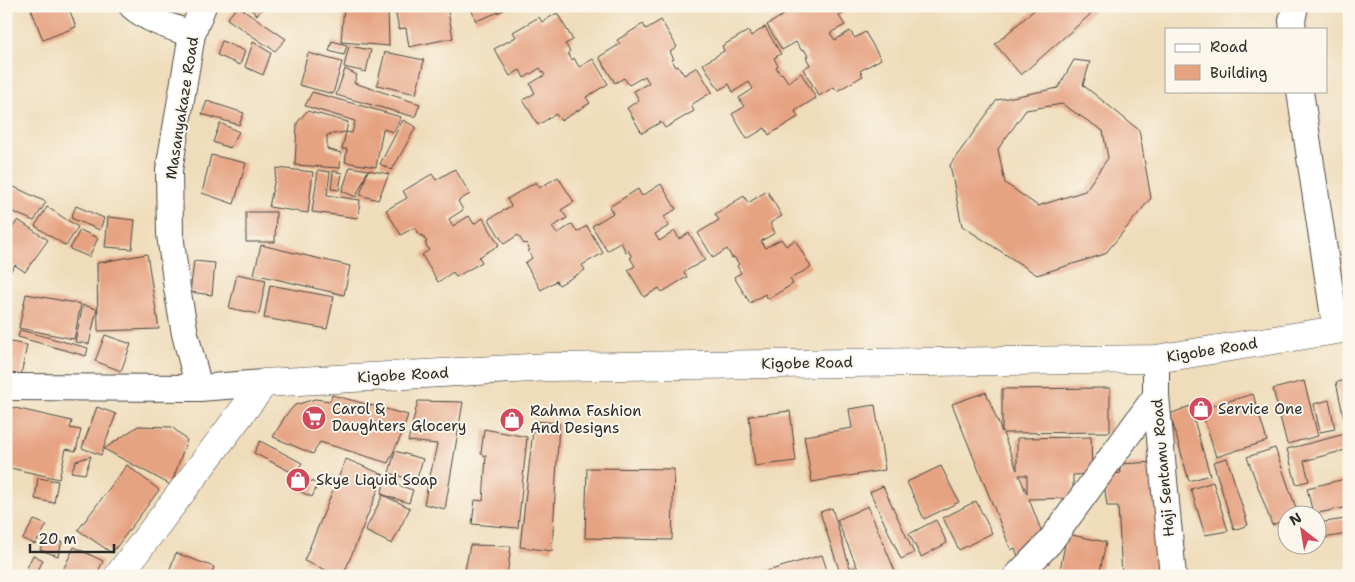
<svg xmlns="http://www.w3.org/2000/svg" width="1355" height="582" viewBox="0 0 1355 582" font-family="'Shantell Sans',sans-serif">
<rect width="100%" height="100%" fill="#fbf7ec"/>
<filter id="ink" filterUnits="userSpaceOnUse"><feTurbulence type="fractalNoise" baseFrequency=".02" numOctaves="2"/><feDisplacementMap in="SourceGraphic" scale="10" xChannelSelector="R" yChannelSelector="G"/><feConvolveMatrix kernelMatrix="1 2 1 2 8 2 1 2 1" color-interpolation-filters="sRGB"/></filter>
<filter id="wash" filterUnits="userSpaceOnUse"><feTurbulence type="fractalNoise" baseFrequency=".0096" numOctaves="4" result="noise"/><feDisplacementMap in="SourceGraphic" scale="20" xChannelSelector="R" yChannelSelector="G"/><feGaussianBlur stdDeviation="1.12" result="paint"/><feColorMatrix in="noise" values="0 0 0 0 0 0 0 0 0 0 0 0 0 0 0 0 0 1.4 0 .05"/><feComposite in="paint" operator="in"/></filter>
<g filter="url(#wash)">
<rect width="100%" height="100%" fill="#efdcba"/>
<g id="blocks">
<g fill="#e6a382" fill-rule="evenodd">
<polygon points="37,6 68,6 76,27 43,40 31,9"/>
<polygon points="238,6 286,39 275,51 227,19"/>
<polygon points="247,6 265,6 257,15"/>
<polygon points="394,6 447,6 453,38 409,47 406,28 399,29"/>
<polygon points="470,6 502,6 504,10 476,21"/>
<polygon points="785,6 851,6 852,8 839,16 845,25 830,33 835,40 850,31 855,38 865,32 881,59 860,71 863,76 837,91 834,87 819,96 803,69 810,65 806,57 808,56 804,49 802,51 796,42 782,50 767,25 788,12"/>
<polygon points="1039,6 1100,6 1021,75 995,44"/>
<polygon points="344,7 388,8 389,46 341,42"/>
<polygon points="557,13 573,40 565,44 570,51 568,53 572,60 574,58 579,67 593,59 608,84 586,97 590,103 561,121 556,114 538,125 523,100 535,93 530,84 545,75 540,68 524,78 520,70 510,76 494,49 516,37 513,32 539,17 542,22"/>
<polygon points="661,20 677,47 670,52 674,59 672,60 676,67 678,66 684,75 697,67 712,92 691,105 694,111 665,128 661,122 642,133 627,108 639,100 634,91 649,83 645,76 629,85 624,78 615,83 599,57 620,44 617,40 643,24 646,29"/>
<polygon points="765,27 781,54 774,58 778,66 776,67 780,74 782,73 788,82 801,73 816,98 795,111 798,117 769,135 765,128 747,139 732,114 744,107 739,98 753,89 749,82 733,92 729,84 719,90 703,64 724,51 722,46 748,31 751,36"/>
<polygon points="222,41 245,51 240,65 217,55"/>
<polygon points="332,41 347,45 344,55 329,51"/>
<polygon points="253,42 271,53 263,75 245,67"/>
<polygon points="349,46 371,50 366,72 344,67"/>
<polygon points="385,52 424,60 416,94 377,85"/>
<polygon points="308,53 342,62 333,94 299,85"/>
<path d="M 1074,60 L 1090,62 L 1083,85 L 1139,130 L 1151,198 L 1105,254 L 1037,275 L 962,226 L 950,165 L 997,100 L 1058,88 ZM 1062,104 L 1103,131 L 1108,158 L 1085,191 L 1038,206 L 1005,183 L 998,149 L 1026,110 Z"/>
<polygon points="345,69 357,75 354,83 420,104 415,117 336,95"/>
<polygon points="312,92 401,117 394,132 383,129 376,167 345,162 347,149 342,149 346,132 352,133 355,121 305,106"/>
<polygon points="207,101 244,113 239,125 202,114"/>
<polygon points="307,111 348,122 346,132 327,135 327,149 341,153 340,168 295,165 297,123"/>
<polygon points="403,120 416,127 392,170 380,164"/>
<polygon points="220,123 239,132 230,148 213,142"/>
<polygon points="211,155 246,163 234,204 202,193"/>
<polygon points="350,167 368,170 356,197 342,191"/>
<polygon points="277,168 313,172 308,213 269,207"/>
<polygon points="455,169 470,194 458,201 463,210 449,219 453,226 469,216 474,224 483,218 499,245 479,257 482,262 456,277 453,272 438,282 422,255 429,250 425,243 427,242 422,235 420,236 415,227 401,235 386,210 407,198 403,191 432,174 436,180"/>
<polygon points="318,170 330,172 327,195 360,200 358,218 312,212"/>
<polygon points="368,170 389,174 378,200 360,195"/>
<polygon points="333,171 342,173 339,190 331,189"/>
<polygon points="558,177 574,202 561,210 567,218 552,227 557,234 572,224 577,232 587,226 603,253 582,265 585,270 559,285 556,281 541,290 525,263 532,258 528,251 530,250 526,243 524,244 518,235 504,244 489,219 511,206 507,199 536,182 539,188"/>
<polygon points="6,183 46,202 34,221 6,209"/>
<polygon points="661,184 676,209 664,217 669,226 655,234 659,241 675,231 679,239 689,233 705,260 684,272 687,277 662,292 659,288 644,297 628,270 635,266 630,258 632,257 628,250 626,252 621,242 607,251 592,226 613,213 609,207 638,189 642,196"/>
<polygon points="767,191 782,216 770,223 775,233 761,241 765,248 781,239 786,246 795,240 811,267 790,279 793,284 768,299 765,294 750,303 734,277 741,273 737,266 739,264 734,257 732,258 727,249 713,258 698,233 719,220 715,214 744,196 748,203"/>
<polygon points="76,206 104,218 100,230 71,218"/>
<polygon points="47,207 78,227 66,246 35,226"/>
<polygon points="246,212 276,212 275,242 246,242"/>
<polygon points="108,217 135,220 132,249 105,247"/>
<polygon points="18,220 48,240 25,272 15,265 6,277 6,236"/>
<polygon points="80,230 98,238 89,257 70,249"/>
<polygon points="261,245 350,266 344,295 254,274"/>
<polygon points="147,254 159,329 98,331 97,263"/>
<polygon points="194,261 215,263 212,295 190,292"/>
<polygon points="237,274 266,280 259,314 229,308"/>
<polygon points="270,285 334,297 327,329 264,318"/>
<polygon points="26,294 81,304 74,339 19,328"/>
<polygon points="83,305 97,309 89,344 75,342"/>
<polygon points="20,330 88,348 86,356 18,337"/>
<polygon points="105,335 131,344 121,371 95,361"/>
<polygon points="6,341 27,345 21,375 6,372"/>
<polygon points="1349,380 1349,428 1346,428 1336,382"/>
<polygon points="1304,381 1318,436 1287,444 1273,389"/>
<path d="M 1110,388 L 1110,432 L 1003,433 L 1017,470 L 1017,438 L 1091,437 L 1092,474 L 1073,475 L 1073,498 L 1029,499 L 1042,533 L 1027,546 L 1030,557 L 1020,562 L 1015,548 L 1011,550 L 952,404 L 986,392 L 1002,432 L 1002,389 ZM 1019,475 L 1027,475 L 1027,494 Z"/>
<polygon points="1253,394 1267,441 1216,457 1201,409"/>
<polygon points="332,395 408,415 400,438 388,463 320,442 313,454 273,437 286,415 295,405 315,399 330,401"/>
<polygon points="1329,400 1335,429 1320,432 1314,404"/>
<polygon points="418,401 463,402 445,509 424,504 437,444 408,441"/>
<polygon points="875,405 885,470 812,482 804,436 852,428 849,409"/>
<polygon points="6,406 72,421 70,428 81,430 76,451 66,449 59,479 6,467"/>
<polygon points="1190,406 1210,475 1189,481 1170,414"/>
<polygon points="97,407 116,414 101,455 82,448"/>
<polygon points="790,411 796,461 755,466 749,416"/>
<polygon points="534,421 559,423 552,551 520,547"/>
<polygon points="138,426 172,427 187,440 171,485 104,449"/>
<polygon points="484,429 527,437 518,528 472,524 475,500 483,501 486,456 481,454"/>
<polygon points="1349,433 1349,449 1304,461 1309,481 1296,484 1287,449"/>
<polygon points="260,441 302,463 295,474 254,453"/>
<polygon points="1275,448 1298,514 1288,514 1288,519 1272,525 1247,457"/>
<polygon points="395,451 423,459 416,481 389,473"/>
<polygon points="91,456 85,474 71,472 76,461"/>
<polygon points="1227,458 1248,525 1234,530 1213,462"/>
<polygon points="346,459 384,475 343,576 340,576 304,561"/>
<polygon points="1156,462 1163,576 1122,576 1118,506 1107,506 1103,475 1121,473 1119,464"/>
<polygon points="127,465 159,490 112,553 78,530"/>
<polygon points="941,466 959,502 924,519 907,482"/>
<polygon points="587,468 674,469 672,540 585,538"/>
<polygon points="300,477 318,484 312,497 295,489"/>
<polygon points="38,478 58,481 54,503 35,499"/>
<polygon points="1349,478 1349,507 1313,514 1307,488"/>
<polygon points="385,481 413,490 409,503 381,494"/>
<polygon points="1213,482 1228,531 1205,535 1191,489"/>
<polygon points="883,486 914,553 901,559 870,492"/>
<polygon points="383,495 410,508 392,544 365,531"/>
<polygon points="976,501 992,533 959,550 943,518"/>
<polygon points="868,506 897,576 861,576 837,520"/>
<polygon points="832,508 850,568 855,567 858,576 841,576 820,512"/>
<polygon points="1345,519 1347,534 1318,539 1318,523"/>
<polygon points="34,520 47,525 35,544 23,539"/>
<polygon points="936,520 947,543 921,557 909,534"/>
<polygon points="1067,534 1106,542 1099,576 1085,576 1060,570"/>
<polygon points="45,536 62,542 58,556 40,550"/>
<polygon points="470,545 511,546 507,576 464,576"/>
<polygon points="74,547 103,561 96,576 60,576"/>
<polygon points="176,553 214,567 211,576 173,576 168,574"/>
<polygon points="33,555 43,560 36,575 26,570"/>
<polygon points="822,555 829,576 768,576 767,571"/>
</g>
</g>
</g>
<g filter="url(#ink)">
<use href="#blocks" fill-opacity="0" stroke="#484640" stroke-width="1"/>
<g fill="none" stroke-linecap="round" stroke-linejoin="round">
<defs>
<g id="minor">
<path d="M 132,6 C 149,21 171,27 192,34"/>
<polyline points="1293,29 1292,21 1295,6"/>
<polyline points="1300,91 1336,330"/>
<polyline points="1156,359 1156,396 1173,576"/>
<polyline points="6,387 199,388 264,383"/>
<polyline points="199,388 185,334 177,288 170,234 169,170 192,34 203,6"/>
<polyline points="1017,576 1049,543 1156,396"/>
</g>
<polyline id="tertiary" points="118,576 264,383 549,367 1156,359 1349,328"/>
</defs>
<use href="#minor" stroke="#484640" stroke-width="28"/>
<use href="#tertiary" stroke="#484640" stroke-width="29"/>
<use href="#minor" stroke="#fff" stroke-width="26"/>
<use href="#tertiary" stroke="#fff" stroke-width="28"/>
</g>
</g>
<defs>
<symbol id="shop-disc" viewBox="-11 -11 22 22"><circle r="9.5" fill="#d1495b" stroke="#fbf7ec"/><path d="M-5-2.5h2.3a2.7 3.5 0 0 1 5.4 0H5L5.5 6h-11ZM-1.5-2.5h3a1.5 2.3 0 0 0-3 0Z" fill="#fff"/></symbol>
<symbol id="supermarket-disc" viewBox="-11 -11 22 22"><circle r="9.5" fill="#d1495b" stroke="#fbf7ec"/><path d="M-6-5.5h2.5l.6 2H6L4.5 2H-2.5L-4.4-4H-6ZM-1.5 3.2a1.3 1.3 0 1 0 .1 0ZM3 3.2a1.3 1.3 0 1 0 .1 0Z" fill="#fff"/></symbol>
</defs>
<g fill-rule="evenodd">
<use href="#shop-disc" x="1187" y="395" width="28" height="28"/>
<use href="#supermarket-disc" x="300" y="404" width="28" height="28"/>
<use href="#shop-disc" x="498" y="406" width="28" height="28"/>
<use href="#shop-disc" x="284" y="466" width="28" height="28"/>
</g>
<g text-anchor="middle" dominant-baseline="central" stroke-width="4" stroke-linejoin="round" paint-order="stroke">
<g font-size="15" fill="#2b2b2b" stroke="#fbf7ec">
<text transform="translate(182 108) rotate(-81)">Masanyakaze Road</text>
<text transform="translate(1212 350) rotate(-9)">Kigobe Road</text>
<text transform="translate(807 363) rotate(-1)">Kigobe Road</text>
<text transform="translate(403 375) rotate(-3)">Kigobe Road</text>
<text transform="translate(1163 468) rotate(-95)">Haji Sentamu Road</text>
</g>
<g font-size="15" fill="#2b2b2b" stroke="#fbf7ec" text-anchor="start">
<text x="332" y="409">Carol &amp;<tspan x="332" dy="17">Daughters Glocery</tspan></text>
<text x="1218" y="409">Service One</text>
<text x="530" y="411">Rahma Fashion<tspan x="530" dy="17">And Designs</tspan></text>
<text x="316" y="480">Skye Liquid Soap</text>
</g>
</g>
<rect width="1355" height="582" fill="none" stroke="#fbf7ec" stroke-width="25"/>
<rect x="1165" y="28" width="162" height="65" fill="#fbf7ec" stroke="#a8a59f"/>
<rect x="1175" y="44" width="25" height="8" fill="#ffffff" stroke="#a8a59f"/>
<text x="1210" y="52" font-size="15" fill="#2b2b2b">Road</text>
<rect x="1175" y="65" width="25" height="15" fill="#e6a382" stroke="#a8a59f"/>
<text x="1210" y="78" font-size="15" fill="#2b2b2b">Building</text>
<g transform="translate(1302 530) rotate(329)"><circle r="24" fill="#fbf7ec" stroke="#a8a59f"/>
<path d="M0-4L9 19L0 12L-9 19Z" fill="#d1495b"/>
<text y="-8" font-size="14" font-weight="bold" text-anchor="middle" fill="#2b2b2b">N</text>
</g>
<path d="M30 544v8h84v-8" fill="none" stroke="#2b2b2b" stroke-width="2.5"/>
<text x="38" y="544" font-size="15" fill="#2b2b2b" stroke="#fbf7ec" stroke-width="4" paint-order="stroke">20 m</text>
</svg>
